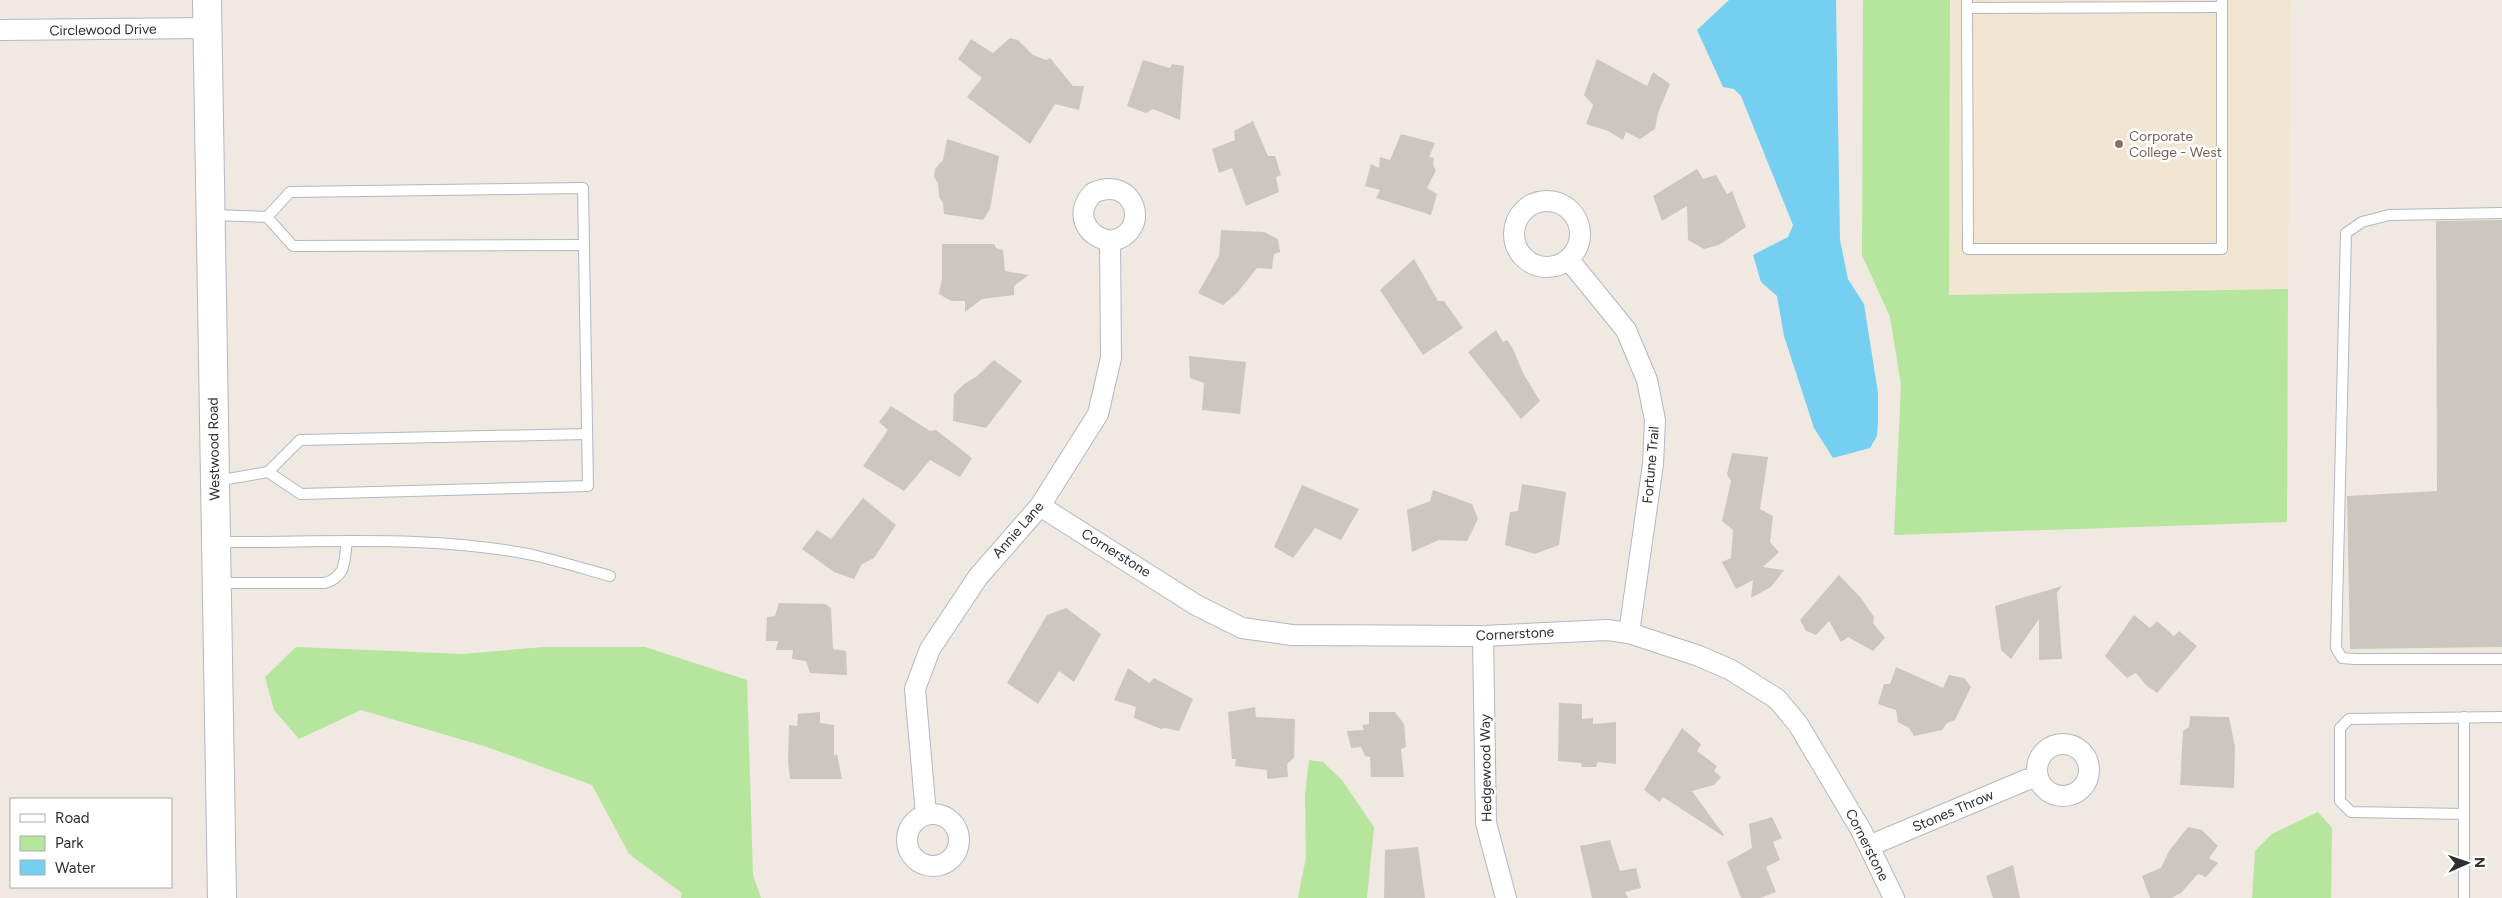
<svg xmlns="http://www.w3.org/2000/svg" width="2502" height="898" viewBox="0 0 2502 898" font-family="Figtree,sans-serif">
<rect width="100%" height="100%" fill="#efe9e1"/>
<polygon fill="#f0e6d1" points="1950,0 2291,0 2288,289 1949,295"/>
<g fill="#b6e59e">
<polygon points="1863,0 1950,0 1949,295 2288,289 2287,522 1894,535 1901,385 1890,317 1862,255"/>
<polygon points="296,647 463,654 544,647 645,647 747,680 753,875 761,898 681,898 682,893 629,854 592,785 487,747 361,710 299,739 274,710 265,677"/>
<polygon points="1309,760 1323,762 1342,780 1374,827 1367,898 1298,898 1306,857 1305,795"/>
<polygon points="2318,812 2332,828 2331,898 2252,898 2255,851 2272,834"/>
</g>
<polygon fill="#75cff0" points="1729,0 1836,0 1840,240 1848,279 1864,304 1878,393 1878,422 1877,436 1870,448 1833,458 1814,428 1784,336 1777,296 1761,282 1753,255 1788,237 1793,225 1741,96 1734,89 1723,87 1697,30"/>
<g fill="#cbc7bf">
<polygon points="1010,38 1018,40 1033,55 1046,60 1050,58 1073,86 1084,86 1079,110 1055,104 1030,144 967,97 982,78 958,59 971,39 993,53"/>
<polygon points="1597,59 1647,86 1653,72 1670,84 1658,113 1655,129 1640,139 1626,132 1623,140 1608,131 1586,124 1593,105 1584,95"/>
<polygon points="1143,60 1170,68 1172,64 1184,66 1180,120 1153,109 1146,113 1127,106"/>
<polygon points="1253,121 1268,156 1275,156 1281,175 1276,177 1279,192 1246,206 1232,168 1219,173 1212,149 1235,140 1234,131"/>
<polygon points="1401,134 1435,143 1429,157 1434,158 1433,165 1436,170 1427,188 1437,194 1431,215 1376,198 1380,190 1365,186 1371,164 1379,168 1380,157 1390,160"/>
<polygon points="947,139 999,156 990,209 983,220 944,214 943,203 939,197 938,183 934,177 935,169 943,160"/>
<polygon points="1697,169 1703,179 1716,175 1727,194 1732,191 1746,227 1719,245 1704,249 1688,240 1687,206 1662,221 1653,196"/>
<polygon points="2502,220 2502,647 2350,649 2347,496 2437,491 2436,221"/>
<polygon points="1221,230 1264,232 1278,239 1280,252 1274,254 1272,269 1257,268 1237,293 1223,305 1198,293 1219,256"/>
<polygon points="942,244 994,244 996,248 1003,250 1005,271 1029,275 1014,286 1014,295 982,299 965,312 965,301 951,301 939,294 942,278"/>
<polygon points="1414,259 1438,301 1444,301 1463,328 1423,355 1380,290"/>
<polygon points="1496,330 1503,342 1507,340 1513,349 1523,373 1540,401 1521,419 1468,352"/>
<polygon points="1189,356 1246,362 1240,414 1202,410 1204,383 1190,378"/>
<polygon points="994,360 1022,381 986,428 953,421 954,394 964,384 976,377"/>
<polygon points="891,406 930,431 936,430 972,458 960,477 930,460 904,491 863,466 888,430 879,422"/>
<polygon points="1732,453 1768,457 1760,509 1773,516 1770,542 1779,552 1763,567 1784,570 1771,587 1751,598 1753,580 1736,589 1722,562 1731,558 1733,530 1722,521 1731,481 1727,474"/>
<polygon points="1522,484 1566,492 1559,545 1535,554 1505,545 1510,512 1518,511"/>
<polygon points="1302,485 1359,509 1341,540 1315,528 1293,558 1274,547"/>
<polygon points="1433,490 1472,504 1478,519 1467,541 1439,540 1412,552 1407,510 1430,501"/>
<polygon points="863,498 896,525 874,558 862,564 854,579 834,572 802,549 817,530 831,539"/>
<polygon points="1839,575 1861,598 1874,617 1873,623 1885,638 1873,651 1848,637 1841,642 1829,621 1816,635 1806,631 1800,620"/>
<polygon points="2062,586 2057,593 2062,659 2039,660 2039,619 2011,659 2001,650 1995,606"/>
<polygon points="779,603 825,604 831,608 833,649 846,651 847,675 810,673 806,661 792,659 793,650 776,650 778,641 766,641 767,617 775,616"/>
<polygon points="1066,608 1101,634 1074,682 1059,671 1038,704 1007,683 1047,615"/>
<polygon points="2134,615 2150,628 2157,621 2174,636 2179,631 2197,646 2157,693 2146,685 2136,673 2127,678 2105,656"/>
<polygon points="1896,667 1943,688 1949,675 1964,678 1971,687 1955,720 1947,723 1942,730 1914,736 1909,728 1898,722 1896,710 1878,704 1884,684 1890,684"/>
<polygon points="1128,668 1149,683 1154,678 1193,699 1179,731 1165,728 1161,729 1134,718 1136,707 1114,700"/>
<polygon points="1559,703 1582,704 1582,719 1593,718 1593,724 1616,722 1616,764 1598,762 1596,767 1582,767 1581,763 1558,761"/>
<polygon points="1255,707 1256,717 1295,719 1294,758 1287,764 1288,777 1267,779 1267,770 1235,766 1236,759 1232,759 1228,712"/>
<polygon points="820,712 820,723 834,725 834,756 837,754 842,779 790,779 788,761 789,725 797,726 798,714"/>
<polygon points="1369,712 1395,712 1404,724 1406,747 1401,749 1404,777 1371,777 1370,757 1365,756 1361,747 1351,748 1347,731 1364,730 1362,725 1369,724"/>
<polygon points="2190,716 2229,717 2235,747 2234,788 2180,785 2183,731 2189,727"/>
<polygon points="1682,728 1701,744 1697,751 1717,766 1714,771 1721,777 1714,785 1692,791 1724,835 1723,836 1663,797 1660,802 1644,790"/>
<polygon points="1772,817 1782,838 1773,842 1780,860 1766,867 1776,892 1760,898 1741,898 1727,862 1752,848 1749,824"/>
<polygon points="2188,827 2202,830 2218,846 2209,858 2218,863 2206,877 2198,874 2181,893 2171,898 2150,898 2142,876 2161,868 2169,851"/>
<polygon points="1610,840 1620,871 1636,868 1641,888 1625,892 1628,898 1592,898 1580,846"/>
<polygon points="1418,847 1425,898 1384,898 1385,850"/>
<polygon points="2013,865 2020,898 1993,898 1986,876"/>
</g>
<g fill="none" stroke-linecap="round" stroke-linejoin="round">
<defs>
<g id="lane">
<polyline points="1967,0 1968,249 2222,249 2222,0"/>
<polyline points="1967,8 2222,7"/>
<polyline points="2502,213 2389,215 2362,222 2346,233 2336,648 2342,658 2355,659 2502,659"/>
<polyline points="211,215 267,217 290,192 583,188 588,486 301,494 268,472 216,481"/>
<polyline points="267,217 293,246 584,245"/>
<polyline points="268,472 300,440 587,434"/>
<path d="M 217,542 C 322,543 429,534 533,555 C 559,561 585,569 610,576"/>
<path d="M 218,583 L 325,583 C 347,576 344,561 347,541"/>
<polyline points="2464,814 2351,812 2340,801 2340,728 2349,719 2502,717"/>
<polyline points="2464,898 2464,717"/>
</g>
<g id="street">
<polyline points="0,30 207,28"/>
<circle cx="1547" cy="234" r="33"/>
<polyline points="1569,260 1626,330 1647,380 1655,420 1653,464 1629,633"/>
<polyline points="1040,506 1196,605 1242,628 1292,635 1483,636 1607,630 1629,633 1699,656 1731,670 1777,699 1798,724 1861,830 1894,898"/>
<polyline points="1483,636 1486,823 1506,898"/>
<circle cx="2063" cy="770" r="26"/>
<circle cx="933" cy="840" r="26"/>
<path d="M 926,814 L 915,689 L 930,649 L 978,577 L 1040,506 L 1098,414 L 1111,358 L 1110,241 C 1085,236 1074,213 1093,193 C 1136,173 1153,234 1110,241"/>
<polyline points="1869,846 2026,780 2038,777"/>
</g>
<polyline id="secondary" points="207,0 222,898"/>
</defs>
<use href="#lane" stroke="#b4b7c1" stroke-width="12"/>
<use href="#street" stroke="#b4b7c1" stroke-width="22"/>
<use href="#secondary" stroke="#b4b7c1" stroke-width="30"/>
<use href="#lane" stroke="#fff" stroke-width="10"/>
<use href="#street" stroke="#fff" stroke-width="20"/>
<use href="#secondary" stroke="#fff" stroke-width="28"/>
</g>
<circle fill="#8d6e63" stroke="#fff" stroke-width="2" cx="2119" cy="144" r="5"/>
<g text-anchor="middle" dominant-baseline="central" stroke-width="5" stroke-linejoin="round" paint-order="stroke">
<g font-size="14" fill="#2e2e2e" stroke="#fff">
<text transform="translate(103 30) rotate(-1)">Circlewood Drive</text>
<text transform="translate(214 449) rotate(-91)">Westwood Road</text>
<text transform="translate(1651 465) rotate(-85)">Fortune Trail</text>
<text transform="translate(1018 530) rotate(-49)">Annie Lane</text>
<text transform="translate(1116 553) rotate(32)">Cornerstone</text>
<text transform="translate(1515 634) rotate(-3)">Cornerstone</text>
<text transform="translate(1486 768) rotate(-91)">Hedgewood Way</text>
<text transform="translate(1953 811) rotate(-23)">Stones Throw</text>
<text transform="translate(1867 845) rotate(63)">Cornerstone</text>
</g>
<g font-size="14" fill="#785e54" stroke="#fff" text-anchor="start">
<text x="2129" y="136">Corporate<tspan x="2129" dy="16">College - West</tspan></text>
</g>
</g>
<rect x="10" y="798" width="162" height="90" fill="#ffffff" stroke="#ababab"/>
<rect x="20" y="814" width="25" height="8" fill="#ffffff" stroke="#ababab"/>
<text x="55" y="823" font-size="15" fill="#2e2e2e">Road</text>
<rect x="20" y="836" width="25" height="15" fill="#b6e59e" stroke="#ababab"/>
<text x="55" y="848" font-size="15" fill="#2e2e2e">Park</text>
<rect x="20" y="860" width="25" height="15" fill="#75cff0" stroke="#ababab"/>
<text x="55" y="873" font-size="15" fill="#2e2e2e">Water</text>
<g transform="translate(2467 863) rotate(88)" stroke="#ffffff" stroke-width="4" paint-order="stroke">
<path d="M0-4L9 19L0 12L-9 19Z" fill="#2e2e2e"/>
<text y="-8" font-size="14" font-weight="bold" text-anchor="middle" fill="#2e2e2e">N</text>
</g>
</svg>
